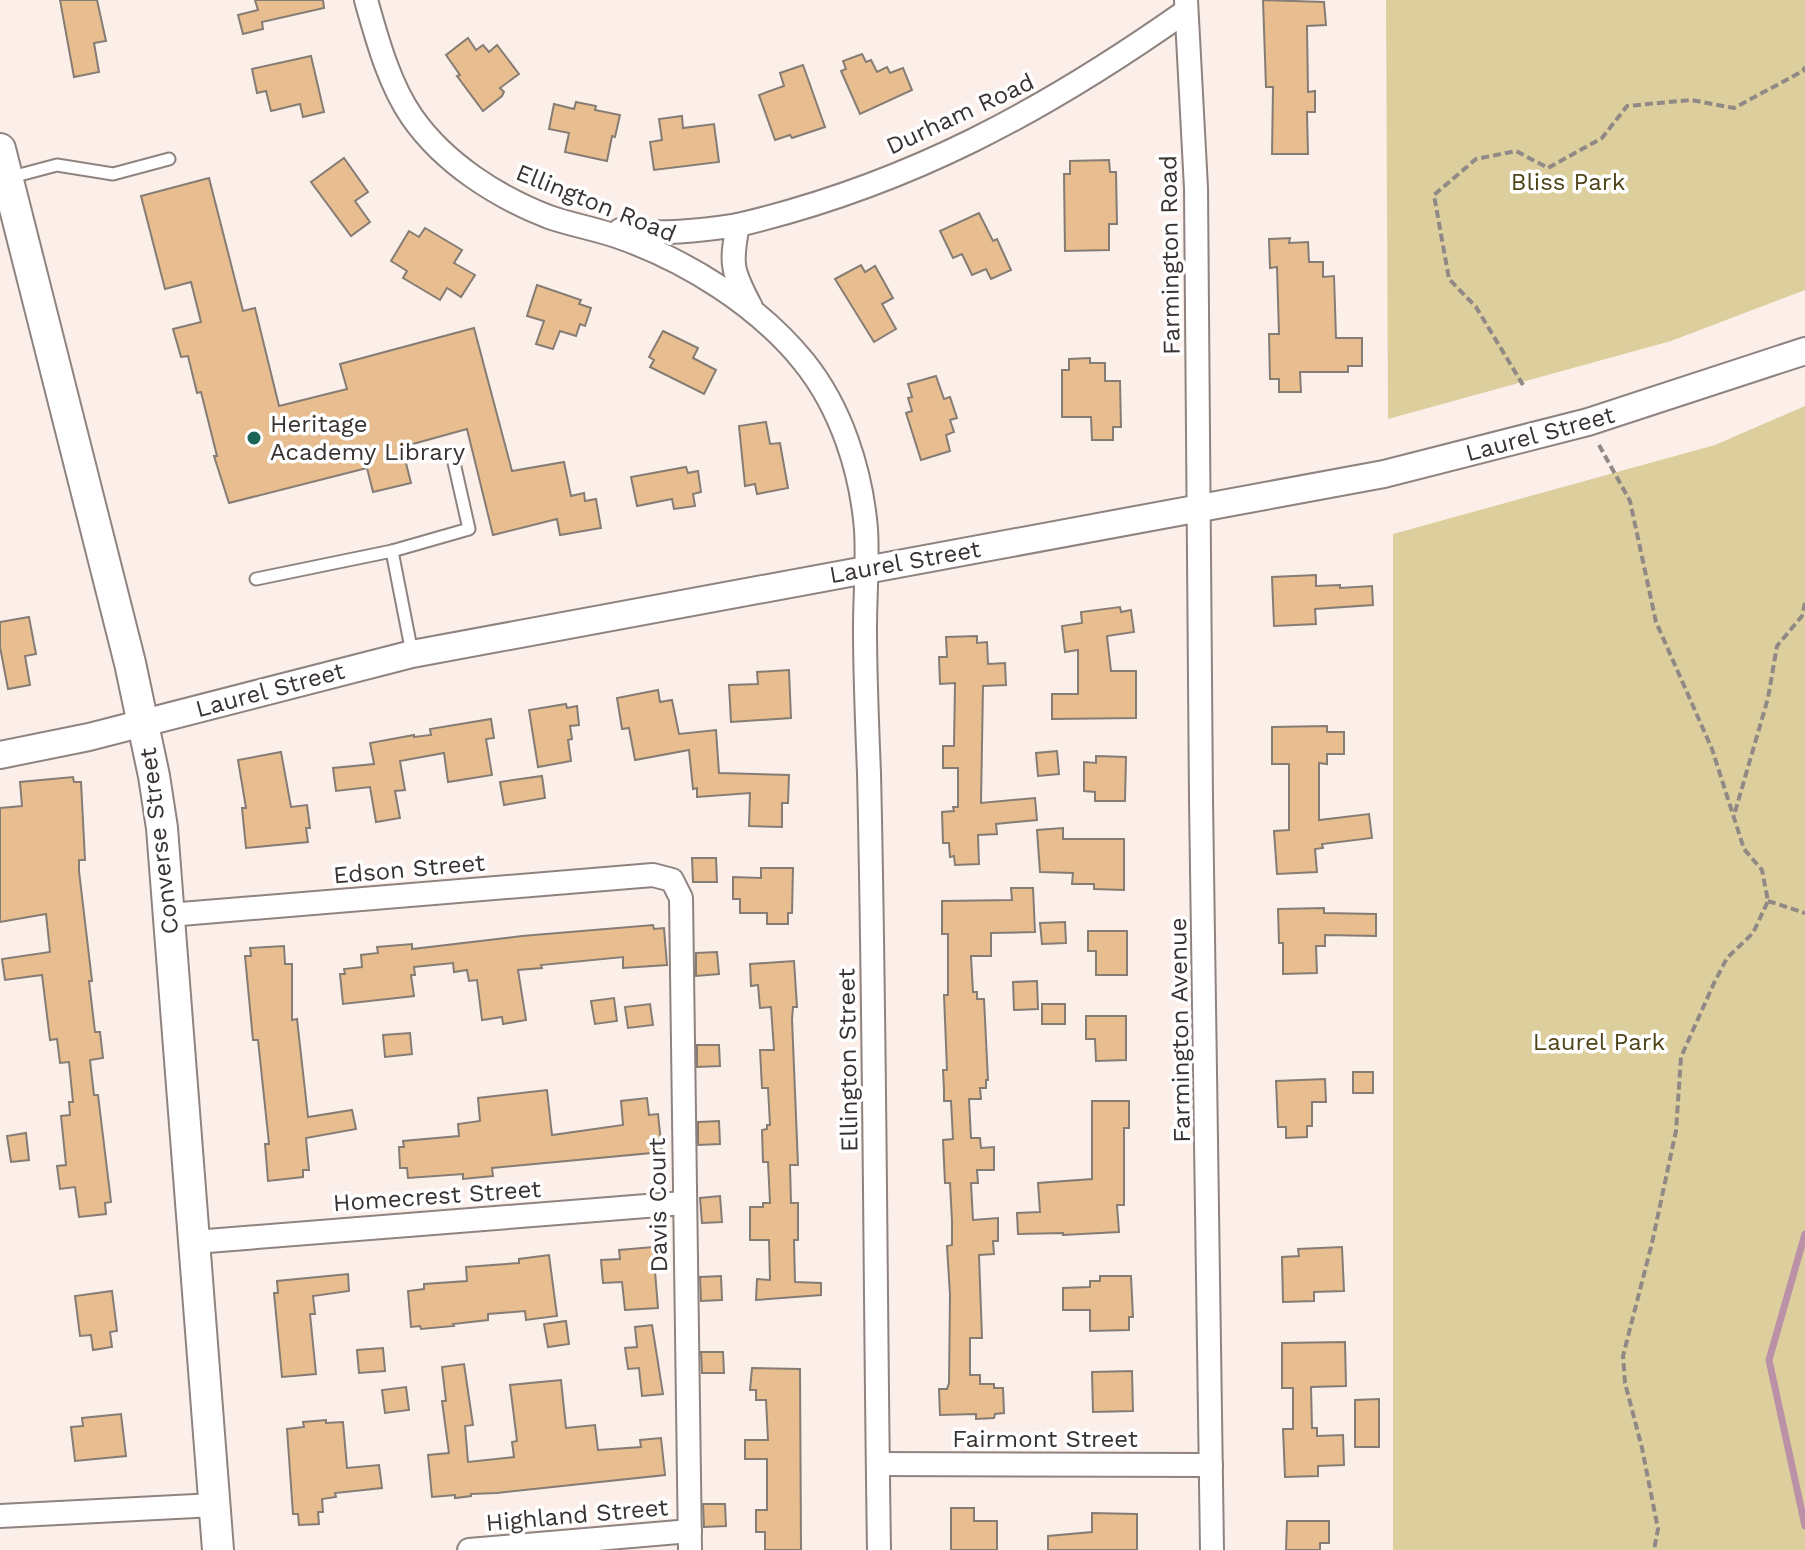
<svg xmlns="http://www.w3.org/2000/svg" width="1805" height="1550" viewBox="0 0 1805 1550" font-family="'Work Sans',sans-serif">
<rect width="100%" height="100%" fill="#fcefea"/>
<g fill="#dccf9d">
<polygon points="1386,0 1805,0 1805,290 1671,341 1388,419"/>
<polygon points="1805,406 1805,1550 1393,1550 1393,534 1715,445"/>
</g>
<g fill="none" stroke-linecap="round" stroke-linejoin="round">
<polyline stroke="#bb91a7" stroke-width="7" points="1805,1234 1769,1360 1805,1526"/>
</g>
<g fill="#e8bd90" stroke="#857c74" stroke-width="2">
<polygon points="60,0 97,0 106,41 94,43 99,72 74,77"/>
<polygon points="255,0 323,0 324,8 262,22 263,29 243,34 238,15 258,10"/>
<polygon points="1263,0 1324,2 1326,25 1307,26 1308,92 1315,91 1315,112 1307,112 1308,154 1272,154 1273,87 1266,87"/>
<polygon points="468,38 476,50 483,45 489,52 497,45 519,74 500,88 504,92 502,96 483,111 457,76 460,75 446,55"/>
<polygon points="862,54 866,62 871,60 877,72 887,67 890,73 903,68 912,90 860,114 841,71 846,69 843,61"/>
<polygon points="311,56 324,112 303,117 300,104 271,111 266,91 257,93 252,69"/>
<polygon points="803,65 825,127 792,138 790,135 775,140 759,95 784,86 780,73"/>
<polygon points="576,102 596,106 595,110 620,115 615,137 612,136 607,161 565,152 569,133 549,129 554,104 574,109"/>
<polygon points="682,116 683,128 714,124 719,162 654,170 650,142 662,140 659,119"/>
<polygon points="344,158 368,192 355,201 370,222 351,236 311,182"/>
<polygon points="1109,160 1110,172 1116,172 1117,224 1109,224 1109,250 1065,251 1064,174 1070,174 1070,161"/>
<polygon points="209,178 243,311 255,308 279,406 347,389 340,364 474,328 512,471 564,462 571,496 584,493 585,501 596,499 601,528 560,535 557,519 493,535 467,429 402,447 411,483 373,492 367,468 229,503 214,456 217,456 201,392 197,393 188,356 181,357 173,329 201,322 191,282 165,289 141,196"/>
<polygon points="979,213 993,241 997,239 1011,270 991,279 986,269 972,275 962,254 953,258 940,231"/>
<polygon points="425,228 462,250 454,263 475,275 461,297 447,288 440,300 403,278 407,271 391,261 409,231 419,237"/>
<polygon points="1290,238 1289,243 1308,242 1309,262 1323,262 1323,277 1334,276 1336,338 1362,338 1362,366 1348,366 1348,372 1300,372 1301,392 1279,392 1279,379 1270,379 1269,334 1279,334 1277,267 1270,268 1269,239"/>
<polygon points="861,265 865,272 875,266 893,298 882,304 896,329 874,342 835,279"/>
<polygon points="537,285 581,300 579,304 591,308 585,326 580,324 576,336 560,331 553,349 536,344 544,321 527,316"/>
<polygon points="663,331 698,348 693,358 716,370 704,394 650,367 654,360 649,357"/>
<polygon points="1090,358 1090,363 1105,363 1105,381 1120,381 1121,427 1113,427 1113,440 1092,440 1091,417 1062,417 1062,370 1069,370 1069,359"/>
<polygon points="936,376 944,399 950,397 957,418 950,420 954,432 946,435 950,451 921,460 906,413 912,411 908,398 912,397 908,384"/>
<polygon points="766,422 770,444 780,443 788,488 757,494 755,484 745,486 739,426"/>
<polygon points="686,467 688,473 698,471 701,492 693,494 695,506 674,509 672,499 637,506 631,477"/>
<polygon points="1316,575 1316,586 1340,585 1340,588 1372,586 1373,605 1315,609 1316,624 1274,626 1272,577"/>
<polygon points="1120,607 1121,612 1131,610 1134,632 1107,636 1111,671 1136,671 1136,718 1052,719 1052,694 1078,694 1078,650 1065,652 1062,626 1082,623 1081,612"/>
<polygon points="29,617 36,654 25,656 30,685 8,689 0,647 0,622"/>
<polygon points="977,636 977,643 987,642 988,664 1005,663 1006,685 983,686 981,803 1035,798 1037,820 996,824 997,834 978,835 979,864 955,865 954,856 950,857 949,843 943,843 942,812 954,811 953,807 958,807 958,768 943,768 943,746 954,746 955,683 940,684 939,657 947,657 946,637"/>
<polygon points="789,670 791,718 731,722 729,685 758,684 757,672"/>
<polygon points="658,690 660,702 672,700 679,734 716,730 719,773 789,775 788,803 782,803 782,827 749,826 750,793 697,797 697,788 693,789 689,750 635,760 629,728 622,729 617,698"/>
<polygon points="566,704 567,708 577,706 579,725 570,726 572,739 568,740 571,761 538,767 529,710"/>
<polygon points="491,719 494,738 486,739 492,775 448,782 444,753 400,761 405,790 395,791 400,818 376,822 370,787 336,791 333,768 374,764 370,743 414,735 414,737 431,735 430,729"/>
<polygon points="1327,726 1327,732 1344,732 1344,754 1327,754 1327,764 1319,763 1319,820 1369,814 1372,838 1322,844 1323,848 1315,849 1317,872 1277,874 1274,831 1289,830 1289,764 1272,764 1272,727"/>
<polygon points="1057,751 1059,774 1038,776 1036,753"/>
<polygon points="281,752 291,807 307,805 310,828 306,828 308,842 246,848 242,808 246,808 238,760"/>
<polygon points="1096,756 1126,757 1125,801 1095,801 1095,792 1084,791 1084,762 1096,763"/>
<polygon points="542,776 545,798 504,805 500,782"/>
<polygon points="73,777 74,782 81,782 85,860 79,860 79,871 92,981 89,981 95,1032 100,1032 103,1058 90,1060 94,1095 98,1095 111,1202 105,1203 106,1214 79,1217 75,1187 60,1189 57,1166 66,1165 61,1116 70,1115 69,1102 73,1102 69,1062 60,1063 57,1039 50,1040 42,975 5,980 2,959 50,952 46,914 0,922 0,808 22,806 20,782"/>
<polygon points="1063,828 1063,839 1124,839 1124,890 1094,889 1094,884 1072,884 1073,873 1040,872 1037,830"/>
<polygon points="692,858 716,858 717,882 693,882"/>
<polygon points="761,868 793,868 792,913 788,913 788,924 767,924 767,913 740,913 740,899 733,899 733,877 761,878"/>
<polygon points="1011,888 1033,888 1035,932 991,933 991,956 971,956 973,992 977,992 977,999 984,999 988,1080 986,1080 986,1088 980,1088 981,1099 969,1099 971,1138 980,1138 981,1148 994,1147 994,1170 977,1170 978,1183 971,1183 973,1220 998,1218 998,1241 993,1241 994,1254 979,1255 982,1338 970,1338 970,1375 980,1375 980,1384 994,1384 994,1388 1003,1388 1004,1413 995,1414 994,1418 976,1419 976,1414 940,1415 939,1389 947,1389 949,1383 950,1295 947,1246 952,1245 952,1221 950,1183 945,1183 943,1140 953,1139 951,1101 944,1101 944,1090 943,1070 947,1070 944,995 948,995 948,934 942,934 942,901 1012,900"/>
<polygon points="1324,908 1324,913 1376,914 1376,936 1325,935 1325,946 1316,946 1317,973 1283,974 1283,943 1279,943 1278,909"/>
<polygon points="1065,922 1066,943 1042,944 1040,923"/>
<polygon points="653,925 654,929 664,928 667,965 623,968 623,957 541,965 542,968 518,970 526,1020 503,1024 502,1017 482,1020 477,980 469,981 467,970 454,972 453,963 414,967 415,975 411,975 414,996 343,1004 340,974 345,974 344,969 362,967 361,955 378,953 377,947 412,944 412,949 522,936"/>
<polygon points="1088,931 1127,931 1127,975 1096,975 1096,951 1088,951"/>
<polygon points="284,946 285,964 292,964 292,1020 297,1019 308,1117 352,1110 356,1129 306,1138 309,1170 303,1170 303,1177 268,1181 265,1144 269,1144 258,1040 253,1040 245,956 251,956 250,948"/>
<polygon points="717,952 719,974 696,976 696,953"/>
<polygon points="794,961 797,1007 793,1007 792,1019 798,1165 790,1165 791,1203 798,1203 798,1240 794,1240 795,1282 821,1283 821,1295 756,1300 757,1279 770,1280 769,1240 750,1240 750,1207 763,1207 763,1203 770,1203 768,1162 763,1162 762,1130 767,1129 767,1125 770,1125 768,1088 762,1088 760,1050 774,1050 771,1007 760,1008 758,985 751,986 750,964"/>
<polygon points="1037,981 1038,1009 1014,1010 1013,982"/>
<polygon points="614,998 617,1021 595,1024 591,1001"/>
<polygon points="650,1004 653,1025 628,1028 625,1007"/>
<rect x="1042" y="1004" width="23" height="20"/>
<polygon points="1086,1016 1126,1016 1126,1060 1096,1061 1095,1039 1086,1039"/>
<polygon points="410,1033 412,1054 385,1057 383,1035"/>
<polygon points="697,1045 719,1045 720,1066 697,1067"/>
<rect x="1353" y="1072" width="20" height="21"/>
<polygon points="1325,1079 1326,1102 1312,1102 1312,1126 1307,1126 1307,1137 1286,1138 1286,1127 1278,1127 1276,1081"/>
<polygon points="547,1090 552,1135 623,1125 621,1101 647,1098 649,1115 658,1114 662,1152 492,1168 493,1176 463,1179 463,1174 408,1178 407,1168 400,1168 399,1147 404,1147 403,1141 459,1136 458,1124 480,1121 478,1098"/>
<polygon points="1092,1101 1129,1101 1129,1128 1124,1128 1124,1205 1117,1205 1119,1232 1063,1235 1063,1233 1018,1234 1017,1213 1040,1212 1038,1183 1092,1179"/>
<polygon points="719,1121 720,1144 698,1145 698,1122"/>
<polygon points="26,1133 29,1160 11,1162 7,1136"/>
<polygon points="720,1196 722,1222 702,1223 700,1198"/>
<polygon points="653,1247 658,1308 625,1310 622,1282 603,1283 601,1260 620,1259 619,1250"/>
<polygon points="1342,1247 1344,1291 1314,1292 1314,1301 1283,1302 1282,1257 1299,1256 1298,1249"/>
<polygon points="549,1255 557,1316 526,1320 525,1311 488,1314 488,1320 453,1324 454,1326 421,1329 420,1326 411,1327 408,1291 424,1289 424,1284 467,1281 466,1267 519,1263 519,1259"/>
<polygon points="348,1274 349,1291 313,1296 315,1314 310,1314 316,1374 282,1377 274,1293 278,1293 277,1281"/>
<polygon points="721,1276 722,1300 701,1301 700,1277"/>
<polygon points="1100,1276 1131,1276 1133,1317 1129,1317 1129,1330 1090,1331 1090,1310 1063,1310 1063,1288 1090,1287 1090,1281 1100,1281"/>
<polygon points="112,1291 117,1331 110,1332 112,1347 93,1350 91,1335 80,1336 75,1296"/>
<polygon points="566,1321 569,1344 548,1347 544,1324"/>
<polygon points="652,1325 663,1394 642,1396 639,1368 628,1369 625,1348 637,1347 635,1327"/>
<polygon points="1345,1342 1346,1386 1311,1387 1312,1428 1317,1428 1317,1436 1343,1435 1344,1465 1318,1466 1318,1476 1285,1477 1283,1429 1293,1429 1293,1388 1282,1388 1282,1343"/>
<polygon points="383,1348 385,1371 359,1373 357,1350"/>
<polygon points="701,1352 723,1352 724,1373 702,1373"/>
<polygon points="464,1364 473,1425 465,1426 468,1462 514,1457 512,1442 517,1441 510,1385 561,1380 566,1428 595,1425 598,1450 641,1447 640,1440 661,1438 665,1475 497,1493 471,1494 471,1496 455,1498 455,1495 432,1497 428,1455 449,1453 442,1401 446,1401 442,1367"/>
<polygon points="752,1368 800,1369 801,1550 765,1550 765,1532 756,1532 756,1510 767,1510 767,1459 745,1459 745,1440 768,1440 766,1400 756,1400 756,1390 750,1390"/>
<polygon points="1132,1371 1133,1411 1093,1412 1092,1372"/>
<polygon points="406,1387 409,1410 385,1413 382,1390"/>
<polygon points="1379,1399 1379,1447 1355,1447 1355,1400"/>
<polygon points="121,1414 126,1456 75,1461 71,1427 83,1426 82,1418"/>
<polygon points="326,1420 326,1423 343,1422 347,1468 379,1465 382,1488 335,1493 336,1497 322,1499 323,1512 318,1512 319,1524 299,1525 298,1514 293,1514 287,1429 304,1427 303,1422"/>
<polygon points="703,1504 725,1504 726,1526 704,1527"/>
<polygon points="951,1508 974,1508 974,1521 997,1521 997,1550 951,1550"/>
<polygon points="1092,1513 1137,1514 1137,1550 1048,1550 1048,1536 1092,1532"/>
<polygon points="1287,1521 1329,1521 1329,1543 1320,1543 1320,1550 1286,1550"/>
</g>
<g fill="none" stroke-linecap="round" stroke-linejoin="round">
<defs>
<g id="service">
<polyline points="8,178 57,165 113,174 169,159"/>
<polyline points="392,551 469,529 452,454"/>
<polyline points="256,579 392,551 412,653"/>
</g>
<g id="minor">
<path d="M 366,0 C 377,39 389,84 412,117 C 444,163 497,197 549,217 C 572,225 596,229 619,237 C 687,261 758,305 804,362 C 841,408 861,470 866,529 C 868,562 865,596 865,628 C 865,676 867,725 869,773 C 875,1032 875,1291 879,1550"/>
<polyline points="1186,0 1196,188 1201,800 1212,1550"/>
<path d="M 620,230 C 660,235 699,231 738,225"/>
<path d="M 751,307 C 732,271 730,265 738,225 C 908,185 1044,111 1186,11"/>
<polyline points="169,915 653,875 672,880 681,898 690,1550"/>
<polyline points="195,1242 684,1203"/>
<polyline points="878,1464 1211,1465"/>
<polyline points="0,1516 215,1505"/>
<polyline points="469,1550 690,1531"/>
</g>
<polyline id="tertiary" points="0,755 89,737 412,654 1384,474 1588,422 1805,351"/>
<polyline id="secondary" points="0,149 130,663 154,776 162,828 218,1550"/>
</defs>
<use href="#service" stroke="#8f837f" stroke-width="15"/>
<use href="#minor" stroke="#8f837f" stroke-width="26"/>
<use href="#tertiary" stroke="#8f837f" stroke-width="30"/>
<use href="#secondary" stroke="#8f837f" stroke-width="34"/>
<g stroke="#918985" stroke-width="4" stroke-dasharray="8 4" stroke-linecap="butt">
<polyline points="1523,385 1476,307 1449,279 1434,195 1476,159 1516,151 1548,168 1602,138 1627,106 1691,100 1734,108 1803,71 1805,67"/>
<polyline points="1599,445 1630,501 1656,622 1712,749 1744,849 1762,870 1768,901 1753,933 1727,958 1714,983 1681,1057 1676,1131 1652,1243 1623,1356 1625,1383 1642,1448 1658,1529 1654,1550"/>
<polyline points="1735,812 1768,698 1777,646 1802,616 1805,603"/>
<polyline points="1768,901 1805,913"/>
</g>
<use href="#service" stroke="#fff" stroke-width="11"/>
<use href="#minor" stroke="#fff" stroke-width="22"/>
<use href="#tertiary" stroke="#fff" stroke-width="26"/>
<use href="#secondary" stroke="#fff" stroke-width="30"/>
</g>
<circle fill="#1c6357" stroke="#fff" stroke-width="3" cx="254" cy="438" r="8"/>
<g text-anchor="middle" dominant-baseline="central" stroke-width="7" stroke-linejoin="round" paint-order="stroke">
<g font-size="24" fill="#383331" stroke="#fff">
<text transform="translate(960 114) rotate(-25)">Durham Road</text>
<text transform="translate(596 203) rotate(22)">Ellington Road</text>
<text transform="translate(1170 255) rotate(-91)">Farmington Road</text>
<text transform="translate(1540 434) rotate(-15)">Laurel Street</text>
<text transform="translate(905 562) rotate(-10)">Laurel Street</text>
<text transform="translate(270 690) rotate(-15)">Laurel Street</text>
<text transform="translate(159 841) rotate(-97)">Converse Street</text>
<text transform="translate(409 869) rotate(-5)">Edson Street</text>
<text transform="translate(1180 1030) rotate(-91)">Farmington Avenue</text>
<text transform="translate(848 1060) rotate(-91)">Ellington Street</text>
<text transform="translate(437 1196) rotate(-4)">Homecrest Street</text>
<text transform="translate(658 1205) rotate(-91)">Davis Court</text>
<text x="1045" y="1439">Fairmont Street</text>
<text transform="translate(577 1515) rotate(-5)">Highland Street</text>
</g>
<g font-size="24" fill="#4f4417" stroke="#fff">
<text x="1568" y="182">Bliss Park</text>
<text x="1599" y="1042">Laurel Park</text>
</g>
<g font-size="24" fill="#383331" stroke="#fff" text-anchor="start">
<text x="270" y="424">Heritage<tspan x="270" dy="28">Academy Library</tspan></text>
</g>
</g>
</svg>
